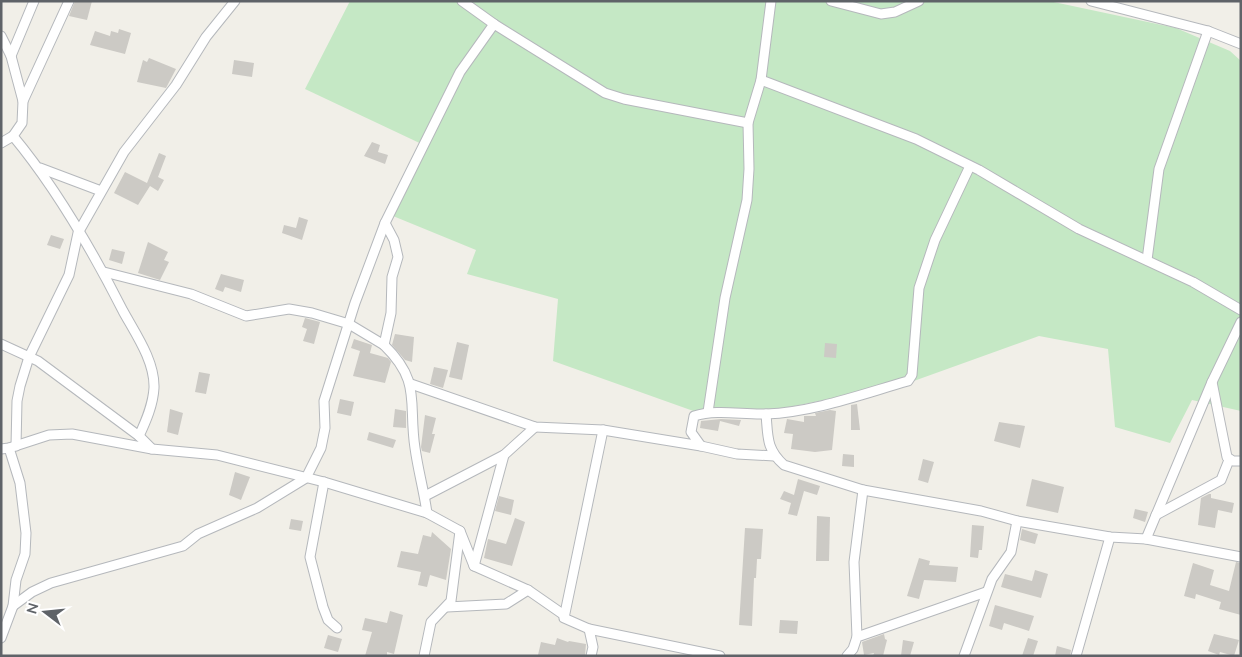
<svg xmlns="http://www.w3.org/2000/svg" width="1242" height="657" viewBox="0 0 1242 657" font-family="'Nunito Sans',sans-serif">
<rect width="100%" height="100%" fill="#f1efe8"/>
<polygon fill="#c5e8c5" points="350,1 1049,1 1176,28 1230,51 1241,61 1241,411 1192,400 1170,443 1115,427 1108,349 1039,336 911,382 761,413 699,413 553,361 558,299 467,274 476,250 393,216 428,147 305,89"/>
<g fill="#cccac5">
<polygon points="75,1 92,1 87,20 69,16"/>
<polygon points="119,29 131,33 125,54 90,45 95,31 110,36 111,31 118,33"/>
<polygon points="149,58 176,69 166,88 137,82 143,60 147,62"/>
<polygon points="234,60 254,63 252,77 232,74"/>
<polygon points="372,142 380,145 378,152 388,155 385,164 364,156"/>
<polygon points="159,153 166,156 158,177 164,180 158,191 150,186 138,205 114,193 125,172 147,183"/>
<polygon points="299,217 308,220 302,240 282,233 284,225 296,228"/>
<polygon points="51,235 64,239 60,249 47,245"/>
<polygon points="148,242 168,252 164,260 169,262 160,280 138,273"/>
<polygon points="112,249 125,252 122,264 109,260"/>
<polygon points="221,274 244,280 241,292 225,287 223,292 215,289"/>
<polygon points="305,318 320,322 314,344 303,341 307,329 302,327"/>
<polygon points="395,334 414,337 412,362 405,360 392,345"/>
<polygon points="354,339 372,345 370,353 388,358 391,362 385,383 353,376 360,351 351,348"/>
<polygon points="457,342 469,345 462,380 449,377"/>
<polygon points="825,343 837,344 836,358 824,357"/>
<polygon points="434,367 448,370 443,388 430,384"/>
<polygon points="199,372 210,374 206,394 195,392"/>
<polygon points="340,399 354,402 351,416 337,413"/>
<polygon points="857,404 860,430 851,430 851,405"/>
<polygon points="170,409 183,413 178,435 167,432"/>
<polygon points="395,409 406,411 406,428 393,427"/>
<polygon points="830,410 836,411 832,450 815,452 791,449 793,434 784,433 787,419 804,422 804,416 816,416 815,413"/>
<polygon points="425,415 436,418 432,434 435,434 430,453 422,451 421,447"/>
<polygon points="721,419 741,420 739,426 720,421 718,431 700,428 701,421"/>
<polygon points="999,422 1025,426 1020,448 994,441"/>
<polygon points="369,432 396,440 393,448 367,440"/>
<polygon points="843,454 854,455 854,467 842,466"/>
<polygon points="923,459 934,462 928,483 918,480"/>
<polygon points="235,472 250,477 241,500 229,495"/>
<polygon points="798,479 820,486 817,495 804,491 797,516 788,514 791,503 780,499 784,491 794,495"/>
<polygon points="1032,479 1064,487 1058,513 1026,506"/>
<polygon points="1209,494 1211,494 1211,498 1234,503 1232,513 1218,510 1215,528 1198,525 1201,498"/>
<polygon points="499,496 514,500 511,515 495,511"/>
<polygon points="1135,509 1148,512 1145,522 1133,518"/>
<polygon points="817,516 830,517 829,561 816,561"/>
<polygon points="515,518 525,522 512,566 484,558 488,539 506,544"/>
<polygon points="291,519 303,521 301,531 289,529"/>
<polygon points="972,525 984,526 982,550 979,550 978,558 970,557"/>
<polygon points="745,528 763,529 761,559 757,559 756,578 754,578 752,626 739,625"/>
<polygon points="1022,529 1038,534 1035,544 1020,540"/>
<polygon points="432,532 451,549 446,580 430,575 427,587 418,585 421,572 397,567 401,551 418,554 423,535 431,537"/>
<polygon points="919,558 930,561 929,565 958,567 956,582 924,580 919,599 907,596"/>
<polygon points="1236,562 1241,563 1241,615 1219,609 1221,602 1196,594 1195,599 1184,596 1193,563 1214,570 1210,585 1229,591"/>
<polygon points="1035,570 1048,574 1041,598 1001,587 1005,574 1032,581"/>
<polygon points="995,605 1034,616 1029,631 1004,623 1002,630 989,626"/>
<polygon points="390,611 403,615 394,654 387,652 387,656 365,656 372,632 362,630 365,618 387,623"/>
<polygon points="780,620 798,621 797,634 779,633"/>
<polygon points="884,634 885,639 887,640 883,656 873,656 874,653 864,655 862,642"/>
<polygon points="1214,634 1239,640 1234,656 1220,652 1219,655 1208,651"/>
<polygon points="328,635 342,639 338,652 324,648"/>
<polygon points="557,638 568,642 569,641 586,644 585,656 538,655 541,642 555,645"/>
<polygon points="1028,638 1038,641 1033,656 1022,656"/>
<polygon points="903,640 914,642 910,656 901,656"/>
<polygon points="1057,646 1071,650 1070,656 1055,656"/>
</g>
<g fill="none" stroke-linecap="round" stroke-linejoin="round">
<defs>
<g id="street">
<polyline points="462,1 494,24 605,93 624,99 748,123"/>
<polyline points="831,1 881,14 895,12 919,1"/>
<polyline points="1091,1 1208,31 1241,44"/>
<polyline points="1,36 11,56 23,101"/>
<polyline points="11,56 34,1"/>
<polyline points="761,80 916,139 979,170 1079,229 1193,282 1241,310"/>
<path d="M 13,136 C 57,189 92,250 123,311 C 135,333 155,361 154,388 C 153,405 146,421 139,436"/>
<polyline points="1,143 13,136 22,123 23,101 69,1"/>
<polyline points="40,168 101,191"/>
<path d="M 385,223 L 394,240 L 398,257 L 392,277 L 391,313 L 384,345 C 422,382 408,402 415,448 C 418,470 424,491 427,513"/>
<polyline points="1147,260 1159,169 1208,31"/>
<polyline points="104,272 191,294 246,316 289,309 312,313 349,324 384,345"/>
<polyline points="1,344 38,361 139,436 152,449"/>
<polyline points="1212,382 1227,457 1233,461 1241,461"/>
<path d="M 411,384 L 535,427 L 603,430 L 701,446 L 691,432 L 694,416 C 718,409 742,415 766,414 C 814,412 862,394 908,381 L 912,375 L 919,288 L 935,240 L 970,166"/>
<polyline points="708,412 725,298 747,200 749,169 748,123 761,80 771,1"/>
<path d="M 766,414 C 768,436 766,449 784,465 L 863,490 L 981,511 L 1017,521 L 1110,537 L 1146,539 L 1241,557"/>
<polyline points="603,430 564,618 589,629 720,656"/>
<polyline points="16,446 17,401 20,386 29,357 69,275 78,233 124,152 176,85 206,37 235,1"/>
<polyline points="701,446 737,454 774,456"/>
<polyline points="1,449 9,448 49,435 72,434 152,449 217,455 324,482 427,513 460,531 474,566 528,590 564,615"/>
<polyline points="324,482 310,557 323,607 328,620 337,628"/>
<polyline points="425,496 504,455 535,427"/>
<polyline points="1156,515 1221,480 1229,460"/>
<polyline points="1146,539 1212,382 1241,322"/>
<polyline points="474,566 504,455"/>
<polyline points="13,606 32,592 51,583 183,546 198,534 257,508 306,478 321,448 325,428 324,401 355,303 385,223 460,72 494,24"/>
<polyline points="447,607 506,604 528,590"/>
<polyline points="589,629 593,647 591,656"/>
<polyline points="857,637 854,562 863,490"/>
<polyline points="1,638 13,606 16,580 25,554 26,533 20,483 9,448"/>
<polyline points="424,656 431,622 451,601 460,531"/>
<polyline points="847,656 853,649 857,637 986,592"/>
<polyline points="964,656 992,579 1011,552 1017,521"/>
<polyline points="1076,656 1110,537"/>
</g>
</defs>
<use href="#street" stroke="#b5b8bc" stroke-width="11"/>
<use href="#street" stroke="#fff" stroke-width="9"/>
</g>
<rect width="1242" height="657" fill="none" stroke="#5f6368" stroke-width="5"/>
<g transform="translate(45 612) rotate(286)" stroke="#ffffff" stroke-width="4" paint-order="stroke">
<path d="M0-4L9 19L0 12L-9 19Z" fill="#5f6368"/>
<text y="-8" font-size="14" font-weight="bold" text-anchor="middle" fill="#5f6368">N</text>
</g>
</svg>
